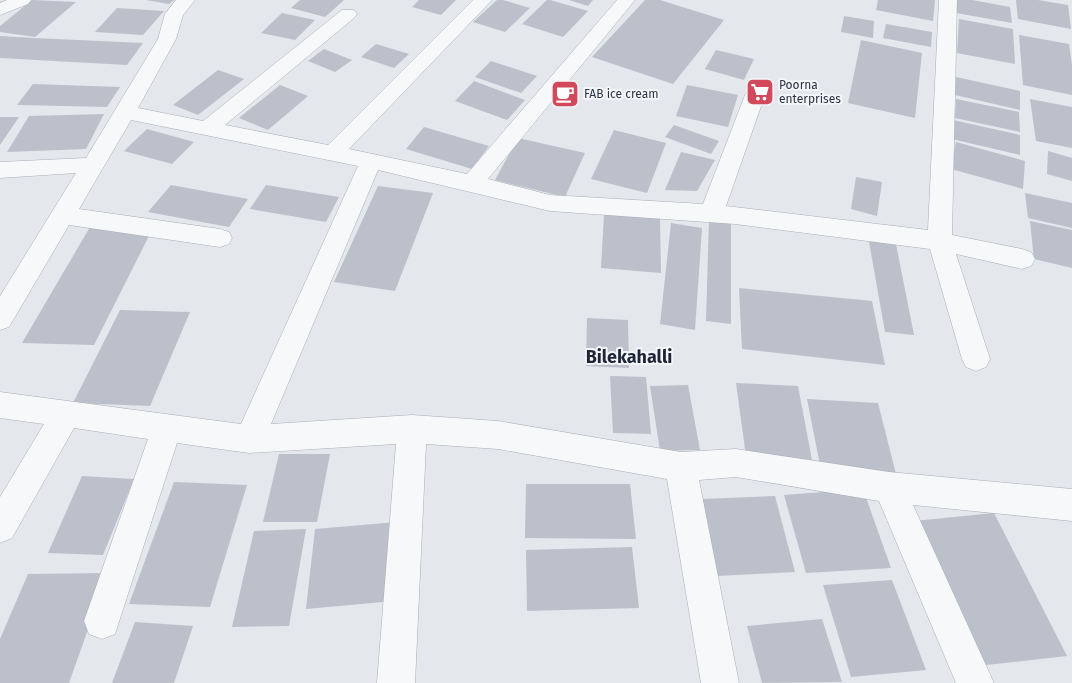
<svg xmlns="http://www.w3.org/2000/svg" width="1072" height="683" viewBox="0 0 1072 683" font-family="'Fira Sans',sans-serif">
<rect width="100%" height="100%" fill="#e4e7ec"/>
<g fill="#bbc0ca">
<polygon points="32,0 76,2 35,37 0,32 0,26"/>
<polygon points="146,0 174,0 169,4"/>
<polygon points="300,0 344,0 325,17 291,8"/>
<polygon points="419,0 456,0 441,15 412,7"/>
<polygon points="497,0 503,0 530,8 505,32 473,22"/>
<polygon points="547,0 550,0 588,11 563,37 522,24"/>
<polygon points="569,0 593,0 588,6"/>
<polygon points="645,0 660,0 724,20 673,84 592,57"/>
<polygon points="878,0 935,0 933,21 876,10"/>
<polygon points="951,0 972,0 1010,7 1012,23 951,12"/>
<polygon points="1016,0 1038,0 1068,5 1071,29 1018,19"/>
<polygon points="117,8 164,11 143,35 95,32"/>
<polygon points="282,13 315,20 295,40 261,33"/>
<polygon points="844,16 874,21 873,38 841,32"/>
<polygon points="959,19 1013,29 1015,64 957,53"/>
<polygon points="886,24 932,32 931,47 883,38"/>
<polygon points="1019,35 1069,44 1072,65 1072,95 1023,85"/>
<polygon points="0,36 34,38 143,43 127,65 0,58"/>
<polygon points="861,40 922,53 915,118 848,103"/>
<polygon points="376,44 409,54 394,68 361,57"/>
<polygon points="324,49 352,60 335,72 308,61"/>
<polygon points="716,50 754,59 744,80 705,69"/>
<polygon points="491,61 537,76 521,93 475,77"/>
<polygon points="218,70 244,79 198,115 173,105"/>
<polygon points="956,77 1020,91 1020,110 955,95"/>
<polygon points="474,81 525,100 507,120 455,101"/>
<polygon points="33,84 120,87 107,107 17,105"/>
<polygon points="280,85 308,96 268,130 239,118"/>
<polygon points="687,85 738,95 728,127 676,116"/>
<polygon points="956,99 1019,112 1020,132 955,118"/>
<polygon points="1030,99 1072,107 1072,148 1036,141"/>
<polygon points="104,114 86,149 7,152 29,116"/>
<polygon points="0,117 19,117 0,145"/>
<polygon points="953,120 1020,135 1020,155 952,139"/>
<polygon points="674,125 719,141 711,154 665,137"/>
<polygon points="424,127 489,146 472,169 406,149"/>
<polygon points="147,129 194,142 172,164 124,151"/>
<polygon points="614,130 666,143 647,193 591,179"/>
<polygon points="518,138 585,153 565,197 495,180"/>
<polygon points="956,142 1025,161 1023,189 951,169"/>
<polygon points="1048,151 1072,158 1072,181 1047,174"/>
<polygon points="681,152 715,160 697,191 665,190"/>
<polygon points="856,177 882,182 877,216 851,209"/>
<polygon points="171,185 248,199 229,227 148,212"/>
<polygon points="266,185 339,197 326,222 250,209"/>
<polygon points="378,186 433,193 395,291 334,282"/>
<polygon points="1025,193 1072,203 1072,228 1028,218"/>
<polygon points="604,215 660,218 661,273 601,268"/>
<polygon points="709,219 731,221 731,324 706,321"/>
<polygon points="1030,221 1072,230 1072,268 1034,259"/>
<polygon points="671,223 702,228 695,330 660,324"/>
<polygon points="90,227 153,228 94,345 22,343"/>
<polygon points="868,236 895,239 914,335 885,332"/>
<polygon points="739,288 872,301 885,365 742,349"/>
<polygon points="120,310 190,312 150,406 73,403"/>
<polygon points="587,318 628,320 629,368 586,366"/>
<polygon points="610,376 646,377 651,434 613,433"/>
<polygon points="736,383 798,386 812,460 746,456"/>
<polygon points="688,385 700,450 660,451 650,386"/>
<polygon points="807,399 878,403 896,474 821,470"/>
<polygon points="279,454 330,454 317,522 263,522"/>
<polygon points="82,476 134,479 103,555 48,553"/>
<polygon points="174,482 247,485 210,607 129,604"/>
<polygon points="526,484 630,484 636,539 525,538"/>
<polygon points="863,489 891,568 806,573 784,495"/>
<polygon points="775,496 795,572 717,576 702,499"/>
<polygon points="994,513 1067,656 977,666 914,521"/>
<polygon points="397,522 394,601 306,609 315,529"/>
<polygon points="306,529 289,626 232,627 254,531"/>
<polygon points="632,547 639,608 527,611 526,550"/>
<polygon points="108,573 69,683 0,683 0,639 28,574"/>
<polygon points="892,580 926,670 851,677 823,585"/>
<polygon points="822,619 842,682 762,683 747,626"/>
<polygon points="135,622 193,626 174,683 112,683"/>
</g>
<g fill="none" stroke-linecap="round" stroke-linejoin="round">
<defs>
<g id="minor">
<polygon points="7,0 31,0 28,4 0,15 0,3"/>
<polygon points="176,0 195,0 183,15 176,39 138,108 203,121 342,10 354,10 357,14 354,18 225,125 328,145 473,0 492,0 349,149 467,174 617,0 635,0 488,179 550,195 703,204 745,95 748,91 755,89 762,91 765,95 726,206 928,230 939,0 957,0 952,235 1022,249 1031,252 1035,259 1031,266 1022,269 956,254 990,359 986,367 976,371 966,367 962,359 930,249 735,224 550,211 378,170 271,424 412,415 498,421 681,452 736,449 889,472 1072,489 1072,521 913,505 994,683 956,683 879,501 736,477 699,480 739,683 701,683 667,479 498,449 426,444 415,683 377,683 396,444 249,453 177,443 115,634 102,639 89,634 84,621 148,439 74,428 12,538 0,543 0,497 44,424 0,418 0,392 241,424 358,166 131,120 79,209 220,229 229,232 232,238 229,244 220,247 69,225 9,327 0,330 0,296 76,173 0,178 0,162 86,158 158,39 165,14"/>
</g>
</defs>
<use href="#minor" stroke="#a9aeb7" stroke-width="1"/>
<use href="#minor" fill="#f7f8fa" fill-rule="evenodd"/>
</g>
<defs>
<symbol id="supermarket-square" viewBox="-11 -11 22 22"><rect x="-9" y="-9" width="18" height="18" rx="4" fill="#d1495b" stroke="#f4f6f9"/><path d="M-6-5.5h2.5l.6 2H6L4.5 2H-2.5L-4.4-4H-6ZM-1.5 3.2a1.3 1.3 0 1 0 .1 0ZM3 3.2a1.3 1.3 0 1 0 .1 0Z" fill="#fff"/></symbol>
<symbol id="cafe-square" viewBox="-11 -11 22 22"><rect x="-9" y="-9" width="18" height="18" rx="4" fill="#d1495b" stroke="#f4f6f9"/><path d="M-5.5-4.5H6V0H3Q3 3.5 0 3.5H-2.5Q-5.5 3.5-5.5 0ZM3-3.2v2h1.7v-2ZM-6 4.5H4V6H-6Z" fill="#fff"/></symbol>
</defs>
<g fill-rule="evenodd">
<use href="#supermarket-square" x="744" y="76" width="32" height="32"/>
<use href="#cafe-square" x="549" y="78" width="32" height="32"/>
</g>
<g text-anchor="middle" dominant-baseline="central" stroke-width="4" stroke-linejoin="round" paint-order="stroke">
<g font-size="12" fill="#2b3445" stroke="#f4f6f9" text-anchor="start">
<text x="779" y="85">Poorna<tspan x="779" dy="14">enterprises</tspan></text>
<text x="584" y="94">FAB ice cream</text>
</g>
<g font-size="18" font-weight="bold" fill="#1d2536" stroke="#f4f6f9">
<text x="629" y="357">Bilekahalli</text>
</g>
</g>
</svg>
